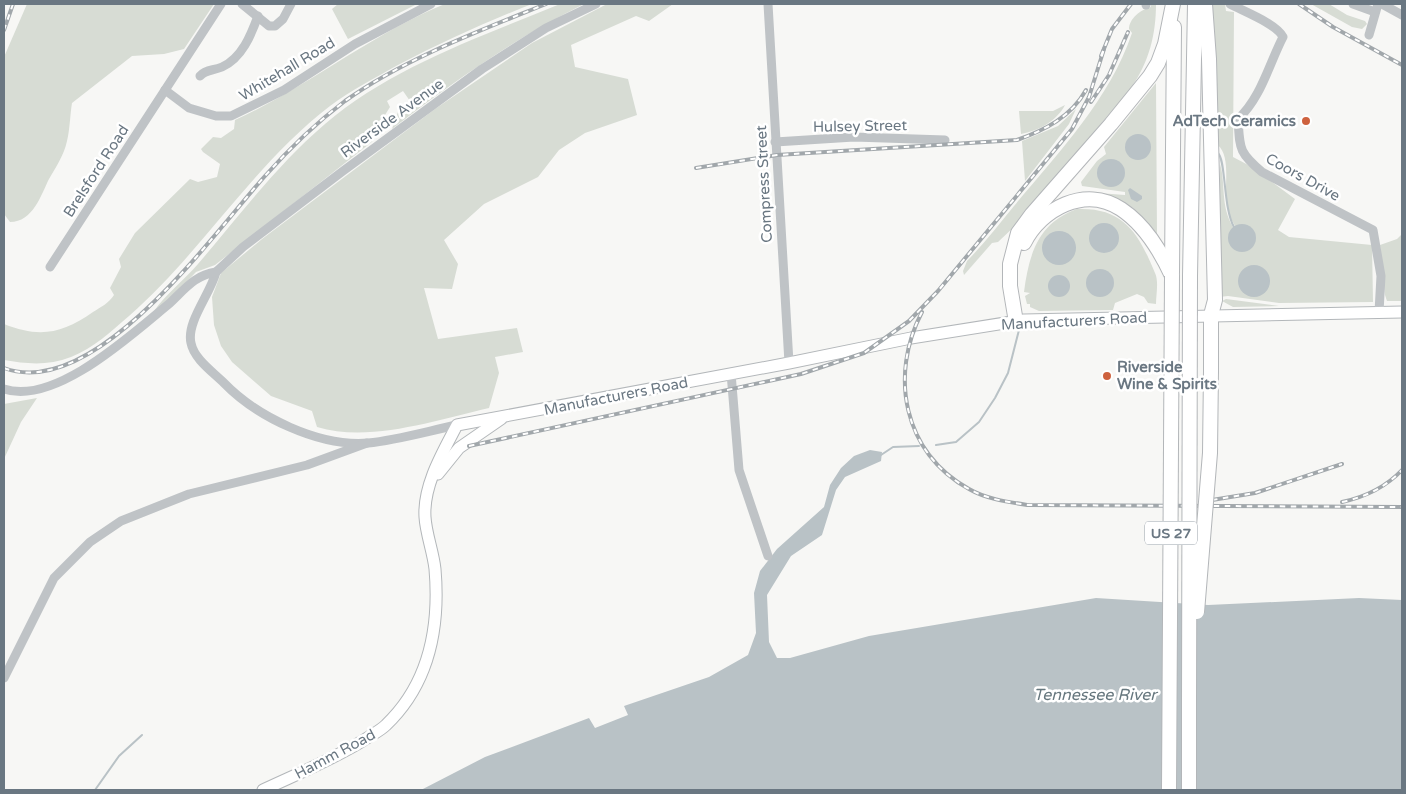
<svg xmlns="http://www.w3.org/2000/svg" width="1406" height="794" viewBox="0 0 1406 794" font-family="'Varela Round',sans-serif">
<rect width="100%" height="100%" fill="#f7f7f5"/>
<g fill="#d7dcd4">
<path d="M 27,4 L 214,4 L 184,49 L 164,54 L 132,56 L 72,103 C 70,115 70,129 67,141 C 64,155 56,167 49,179 C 41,195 33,222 10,222 L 4,214 L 4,57 Z"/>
<polygon points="338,4 417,4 348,39 332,9"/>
<path d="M 445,4 L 532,4 C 486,22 442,42 398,65 C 375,78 351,90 330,106 C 252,166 202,252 129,316 C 110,332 94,348 71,357 C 48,366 27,364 4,360 L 4,324 C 39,338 62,334 93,312 C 101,307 109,303 114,295 L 110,288 L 121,267 L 119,259 L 135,233 L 190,179 L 198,182 L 217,177 L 220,164 L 203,152 L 201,149 L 213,137 L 221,138 L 234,129 L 235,120 C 308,87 371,34 445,4 Z"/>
<path d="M 560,4 L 584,4 C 515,38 453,82 392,129 L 398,112 L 410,101 L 403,91 L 387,101 L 390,107 L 375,131 L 373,141 L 215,265 L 196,272 L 173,296 L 154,311 C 166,294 184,280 198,264 C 239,216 277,165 325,124 C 391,67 480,37 560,4 Z"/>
<path d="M 607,4 L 673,4 L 649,21 L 636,16 L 571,45 L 575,67 L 628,79 L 637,115 L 585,133 L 559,150 L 538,177 L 484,204 L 444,240 L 458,264 L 452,289 L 424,288 L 438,339 L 517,328 L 523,352 L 495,357 L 499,373 L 489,408 C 436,420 370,443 317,427 L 312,411 L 271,396 L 232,362 L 221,346 L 214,325 L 212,297 L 221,273 L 262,239 L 435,109 L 532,43 Z"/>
<path d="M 1151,4 L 1156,4 C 1156,35 1149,62 1131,88 L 1016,225 L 998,242 L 992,243 L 964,275 L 963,271 L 967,261 C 984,244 999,224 1014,206 C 1058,153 1110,99 1132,33 L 1129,29 C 1129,19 1141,9 1151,7 Z"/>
<path d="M 1212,4 L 1225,4 L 1226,11 L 1234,12 L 1233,157 L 1252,167 L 1295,199 L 1278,230 L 1289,237 L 1372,245 L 1373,302 L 1279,303 L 1228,296 L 1219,297 L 1220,164 C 1226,184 1220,205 1233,227 L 1235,226 C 1232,220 1228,214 1227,207 C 1223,190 1232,158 1218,145 Z"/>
<polygon points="1311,4 1329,4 1347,15 1365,21 1367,24 1362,29 1352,27"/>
<polygon points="1156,83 1157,236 1133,208 1117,200 1074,194 1085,192 1125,195 1125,192 1082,186 1081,182 1097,161 1106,154 1104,147"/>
<path d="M 1065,105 C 1057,121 1038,131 1021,134 L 1019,111 L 1053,111 Z"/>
<polygon points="1076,109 1069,124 1025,181 1022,141 1058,126"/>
<path d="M 1077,209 C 1124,207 1139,234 1155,273 C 1159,281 1156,295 1156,304 L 1148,303 L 1144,297 L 1137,294 L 1115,303 L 1113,310 L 1039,311 L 1030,307 L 1030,304 L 1027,304 L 1025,296 L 1030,293 L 1024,292 C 1029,254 1038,223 1077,209 Z"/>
<polygon points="1402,234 1402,301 1387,301 1385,295 1380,245 1397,239"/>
<polygon points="1226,299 1279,306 1233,307 1222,301"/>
<polygon points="37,398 21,422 4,459 4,404"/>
</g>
<g fill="#b9c2c6">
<circle cx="1138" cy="147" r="13"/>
<circle cx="1111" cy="173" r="14"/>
<polygon points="1130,188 1142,196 1142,199 1137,202 1131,199 1128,190"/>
<circle cx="1104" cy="238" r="15"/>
<circle cx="1242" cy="238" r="14"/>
<circle cx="1059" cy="248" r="17"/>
<circle cx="1254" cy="281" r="16"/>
<circle cx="1100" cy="283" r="14"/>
<circle cx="1059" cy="286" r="11"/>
<polygon points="870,450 882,452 881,461 845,477 836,490 822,535 791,556 767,595 769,642 777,658 790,658 869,636 1096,598 1208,605 1359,598 1402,600 1402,790 421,790 485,757 589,718 595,728 628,715 624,706 709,677 748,655 756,633 754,593 760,571 777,549 824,507 830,485 841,468 854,456"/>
</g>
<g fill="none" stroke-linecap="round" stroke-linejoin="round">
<g stroke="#b9c2c6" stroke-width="2">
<path d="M 1218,153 C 1226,160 1223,208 1234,227"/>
<polyline points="936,445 956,442 979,422 995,398 1008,373 1019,330"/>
<polyline points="881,455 893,447 919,446"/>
<polyline points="95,790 119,756 142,735"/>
</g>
<defs>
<g id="major">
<polyline points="438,474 459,448 501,419"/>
<path d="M 263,790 C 297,774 332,760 364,740 C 371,735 380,731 386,725 C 430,683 440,627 435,569 C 433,551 426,534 425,517 C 423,485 443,452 457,425 L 789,363 L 911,338 L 1024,320 L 1402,312"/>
</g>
<g id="highway">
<polyline points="1205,4 1209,59 1215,300 1211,315 1211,371"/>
<path d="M 1024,243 C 1041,209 1085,185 1121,209 C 1145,225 1160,250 1172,276"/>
<polyline points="1172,273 1174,27"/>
<polyline points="1190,276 1195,4"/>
<polyline points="1016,322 1010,286 1010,264 1018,233 1032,214 1111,124 1150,76 1158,63 1165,44 1173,4"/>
<polyline points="1189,702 1189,790"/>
</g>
</defs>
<use href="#major" stroke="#b3b7ba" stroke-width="13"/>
<use href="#highway" stroke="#b3b6b9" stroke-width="16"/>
<g stroke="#bfc3c6" stroke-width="9">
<polyline points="242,4 269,26 275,26 283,19 291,4"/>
<polyline points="768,4 789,363"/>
<polyline points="1146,4 1146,5"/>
<path d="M 1230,4 C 1243,11 1277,24 1283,37 C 1269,64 1261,98 1238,119 C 1240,148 1238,152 1262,172 L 1373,230 L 1381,276 L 1379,312"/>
<polyline points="1353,4 1375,12"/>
<polyline points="1382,4 1402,15"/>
<polyline points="1369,35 1378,4"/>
<path d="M 200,76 C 206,69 213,71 222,67 C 242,58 251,35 258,16"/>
<polyline points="165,90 189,108 216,116 231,116 284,90 355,44 431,4"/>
<polyline points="775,142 854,137 945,140"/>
<polyline points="50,267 221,4"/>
<polyline points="216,272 243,247 343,171 482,69 546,28 596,4"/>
<path d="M 216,272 C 211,293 186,322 191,343 C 194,359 213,372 224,383 C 257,417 319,447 368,443 C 397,440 428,431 457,425"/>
<polyline points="731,373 739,470 768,556"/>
<path d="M 4,389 C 55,406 132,334 170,303 C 185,289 195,275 216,272"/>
<polyline points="4,678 54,578 90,542 121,521 189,494 307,465 367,443"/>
</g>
<use href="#major" stroke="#fff" stroke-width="11"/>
<use href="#highway" stroke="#fff" stroke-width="14"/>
<defs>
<g id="rail">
<polyline points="1299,4 1333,27 1402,65"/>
<polyline points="4,30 13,4"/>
<polyline points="1101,56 1112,29 1131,4"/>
<polyline points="1091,102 1109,75 1128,32"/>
<path d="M 696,168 L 777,155 L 1017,140 C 1045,130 1071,117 1086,90"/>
<path d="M 922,312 C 889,375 903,453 969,489 C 986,499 1008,502 1028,505 L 1402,507"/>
<path d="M 4,368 C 95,402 213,234 265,176 C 289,149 316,123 345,101 C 404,59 479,31 546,4"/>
<polyline points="469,446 801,374 864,353 909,321 938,291 1072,129 1089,97 1104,49"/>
<polyline points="1212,500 1255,493 1342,464"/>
<path d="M 1342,502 C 1365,497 1385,488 1402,470"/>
</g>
</defs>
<use href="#rail" stroke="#a1a7ab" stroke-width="4"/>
<use href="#rail" stroke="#fff" stroke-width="2" stroke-dasharray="5.5" stroke-linecap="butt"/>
<defs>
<g id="highway-bridge">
<polyline points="1197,612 1210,453 1211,371"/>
<polyline points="1189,702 1190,276"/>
<polyline points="1169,790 1172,276"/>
</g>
</defs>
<use href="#highway-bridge" stroke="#b3b6b9" stroke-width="16" stroke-linecap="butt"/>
<use href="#highway-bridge" stroke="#fff" stroke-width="14"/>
</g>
<g fill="#ce623e" stroke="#fff" stroke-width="2">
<circle cx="1306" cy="121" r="5"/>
<circle cx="1107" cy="376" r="5"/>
</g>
<g text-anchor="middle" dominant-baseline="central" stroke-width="5" stroke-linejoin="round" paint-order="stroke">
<rect fill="#fff" stroke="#97a0a8" stroke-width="1" x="1145" y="521.5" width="52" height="23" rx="4"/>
<g font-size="14" font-weight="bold" fill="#6a7782">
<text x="1171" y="533">US 27</text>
</g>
<g font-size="15" fill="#6a7782" stroke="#fff">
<text transform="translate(287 69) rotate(-31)">Whitehall Road</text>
<text transform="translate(392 118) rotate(-36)">Riverside Avenue</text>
<text transform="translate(860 126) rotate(-1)">Hulsey Street</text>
<text transform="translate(96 171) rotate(-57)">Brelsford Road</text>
<text transform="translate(1303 177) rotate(29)">Coors Drive</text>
<text transform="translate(764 184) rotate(-93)">Compress Street</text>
<text transform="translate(1074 321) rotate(-3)">Manufacturers Road</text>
<text transform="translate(616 396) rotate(-11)">Manufacturers Road</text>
<text transform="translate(335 754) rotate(-28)">Hamm Road</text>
</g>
<g font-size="15" font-weight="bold" fill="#6a7782" stroke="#fff" text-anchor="end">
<text x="1296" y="121">AdTech Ceramics</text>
<text x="1117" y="367" text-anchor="start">Riverside<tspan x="1117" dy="17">Wine &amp; Spirits</tspan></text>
</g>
<g font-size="16" font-style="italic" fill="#66777e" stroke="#fff">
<text x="1095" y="695">Tennessee River</text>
</g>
</g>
<rect width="1406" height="794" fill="none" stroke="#6a7782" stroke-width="10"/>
</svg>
